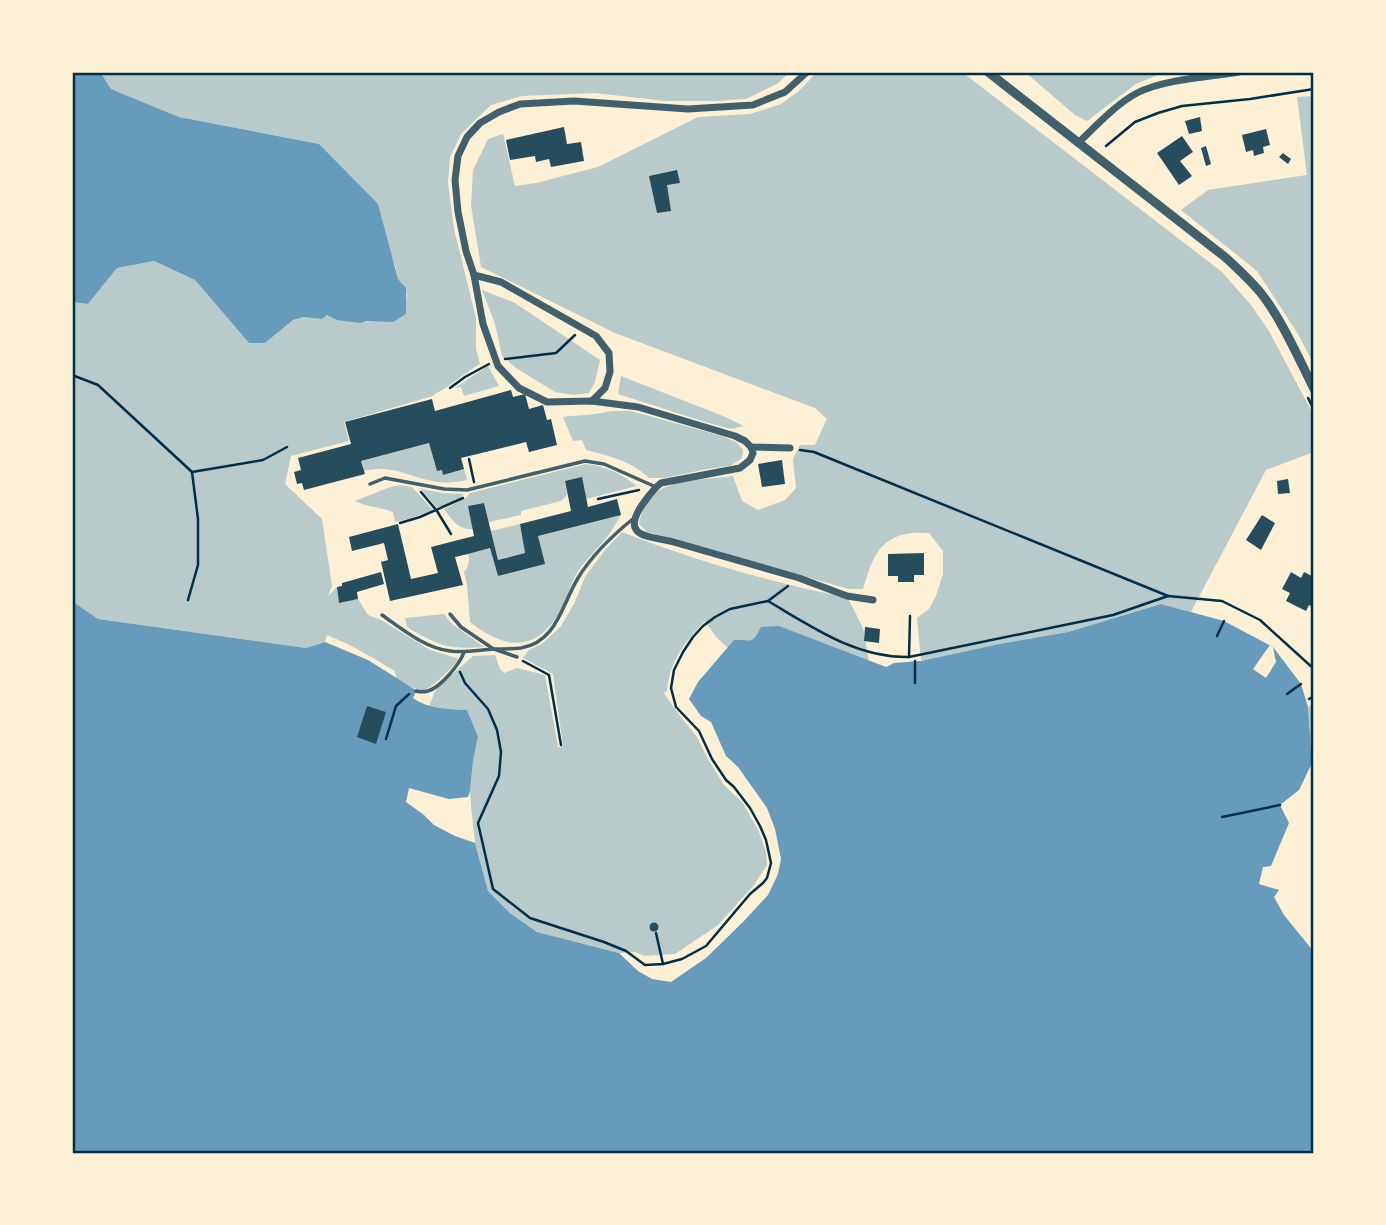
<svg xmlns="http://www.w3.org/2000/svg" width="1386" height="1225" viewBox="0 0 1386 1225" font-family="'DM Sans',sans-serif">
<rect width="100%" height="100%" fill="#fdf0d5"/>
<g fill="#b9caca">
<path d="M 100,72 L 790,72 L 777,84 L 746,99 L 717,101 L 665,101 L 595,93 L 522,96 L 491,105 L 461,134 L 450,157 L 448,183 L 454,229 L 476,318 L 476,349 L 480,364 C 468,371 458,379 447,387 C 442,391 438,391 433,396 L 344,422 L 349,441 L 291,456 L 285,484 L 322,519 L 332,586 L 328,596 L 337,587 L 339,602 L 358,599 L 368,615 L 381,620 L 430,650 L 457,658 L 458,661 L 438,681 L 424,691 C 413,689 405,684 396,678 L 395,671 C 373,658 352,645 327,635 L 325,642 L 306,648 L 98,619 L 72,601 L 72,302 L 88,304 L 117,268 L 154,261 L 195,280 L 249,343 L 265,343 L 293,320 L 303,317 L 322,319 L 327,315 C 354,327 378,321 406,314 L 405,304 L 407,295 L 403,284 L 398,279 L 395,265 L 319,144 L 179,117 L 111,89 Z"/>
<path d="M 817,72 L 962,72 L 1222,272 L 1251,305 L 1269,331 L 1314,416 L 1314,452 L 1266,470 L 1191,612 L 1161,604 L 1068,632 L 999,644 L 921,661 L 917,618 L 929,609 L 936,596 L 943,574 L 943,551 L 929,533 C 921,533 913,532 906,534 C 876,540 871,564 863,589 L 849,589 L 647,532 L 639,524 C 641,513 647,497 658,491 C 677,479 711,479 733,476 L 742,501 L 758,510 L 785,500 L 796,488 L 793,459 L 800,445 L 815,445 L 827,419 L 815,408 L 615,333 L 481,267 L 471,205 L 473,170 L 488,139 L 503,134 L 515,186 L 536,183 L 598,167 L 698,117 L 750,114 L 781,104 L 799,91 Z"/>
<polygon points="1025,72 1165,72 1136,84 1087,121 1075,115"/>
<polygon points="1314,96 1314,365 1298,334 1257,271 1181,210 1208,190 1307,175 1297,97"/>
<polygon points="482,290 515,303 600,360 595,382 589,393 573,395 555,392 516,368 502,356 495,324"/>
<polygon points="488,366 499,386 464,396 461,387 455,388"/>
<polygon points="621,376 723,416 744,426 731,429 705,422 618,394"/>
<path d="M 611,411 L 631,411 L 722,436 L 736,442 L 743,450 L 742,458 L 730,466 L 707,469 L 665,478 L 649,478 C 632,461 609,456 586,450 L 582,440 L 573,441 L 563,417 C 579,415 596,415 611,411 Z"/>
<path d="M 429,443 L 437,471 L 442,470 L 443,475 L 464,469 L 467,480 C 458,482 447,483 438,482 C 409,478 395,464 364,471 L 361,461 Z"/>
<path d="M 586,464 C 605,466 622,474 637,486 L 586,499 L 565,481 L 567,495 L 561,501 L 521,511 L 521,515 L 489,522 L 484,503 L 468,506 L 473,529 C 458,530 452,520 444,509 L 466,498 L 470,493 Z"/>
<path d="M 400,485 L 412,487 L 433,510 L 411,518 L 395,522 L 393,512 C 380,507 367,507 355,501 L 390,487 Z"/>
<path d="M 421,489 L 442,493 L 464,494 C 459,501 444,507 436,507 Z"/>
<path d="M 621,515 C 616,523 612,531 606,538 C 596,551 583,562 575,576 C 569,587 567,601 560,611 C 536,654 504,649 470,622 L 467,585 L 464,572 C 469,567 470,560 468,554 L 490,548 L 498,576 L 544,564 L 538,536 Z"/>
<polygon points="520,524 525,553 498,560 491,531"/>
<path d="M 622,532 C 695,561 771,582 848,598 L 863,628 L 869,661 L 755,638 L 750,642 L 734,640 L 728,648 L 716,637 L 705,621 C 685,642 670,660 667,691 L 664,693 L 677,712 L 697,737 L 708,759 L 724,785 L 743,803 L 759,832 L 766,852 L 767,865 L 754,885 L 718,925 L 675,954 L 644,956 L 635,952 L 619,953 L 537,932 L 510,913 L 488,891 L 475,843 L 471,806 L 470,791 L 473,761 L 478,735 L 467,710 L 446,709 L 429,706 L 436,689 L 473,656 L 495,655 L 500,669 L 504,673 L 517,668 L 545,675 L 558,747 L 563,746 L 553,674 L 523,658 L 529,650 L 542,644 L 561,626 L 574,604 L 585,577 L 605,550 Z"/>
<path d="M 444,614 L 452,624 L 484,647 C 449,650 437,645 407,627 L 405,618 Z"/>
<polygon points="1314,705 1314,762 1312,763 1308,707"/>
</g>
<g fill="#669bbc">
<polygon points="72,72 100,72 111,89 179,117 319,144 378,204 398,279 406,288 406,314 393,322 367,321 360,323 337,320 327,315 322,319 303,317 293,320 265,343 249,343 195,280 154,261 117,268 88,304 72,302"/>
<path d="M 72,601 L 98,619 L 306,648 L 325,642 L 368,660 L 414,689 L 416,691 L 413,698 C 428,709 449,709 467,710 L 478,736 L 473,761 L 470,791 L 468,797 L 449,799 L 409,788 L 406,802 L 424,815 L 434,825 L 455,836 L 475,843 L 488,891 L 510,913 L 537,932 L 619,953 L 638,971 L 652,979 L 671,982 L 706,958 L 743,922 L 768,895 L 778,874 L 781,859 L 775,829 L 767,808 L 738,767 L 726,756 L 711,722 L 701,716 L 689,699 L 698,682 L 734,640 C 753,639 751,646 761,627 L 779,626 L 886,667 L 894,663 L 921,661 L 999,644 L 1068,632 L 1161,604 L 1224,621 L 1273,647 L 1301,684 L 1308,707 L 1312,763 L 1299,790 L 1280,805 L 1289,823 L 1271,866 L 1263,867 L 1259,884 L 1279,890 L 1274,897 L 1284,915 L 1314,952 L 1314,1153 L 72,1153 Z"/>
</g>
<polygon fill="#fdf0d5" points="1270,645 1273,647 1276,662 1266,678 1253,669"/>
<g fill="#264d5e">
<polygon points="1200,117 1202,131 1189,134 1185,121"/>
<polygon points="564,127 567,144 581,142 584,161 551,167 549,159 536,162 535,156 510,160 506,140"/>
<polygon points="1266,129 1270,145 1263,147 1264,153 1254,156 1253,150 1246,152 1242,135"/>
<polygon points="1182,136 1193,152 1180,161 1192,176 1179,185 1157,153"/>
<polygon points="1206,146 1211,164 1206,166 1201,148"/>
<polygon points="1283,153 1291,159 1288,164 1279,157"/>
<polygon points="677,170 680,183 667,185 671,211 657,213 649,176"/>
<polygon points="511,390 513,397 525,394 529,409 543,405 547,420 551,419 557,445 529,452 526,442 461,458 464,469 443,475 442,470 437,471 429,443 361,461 365,474 304,490 302,483 297,484 294,472 301,470 298,458 351,444 345,422 432,399 435,411"/>
<polygon points="782,460 785,484 762,487 758,464"/>
<polygon points="582,477 588,507 617,499 621,515 538,536 545,564 498,576 490,548 468,554 455,557 463,585 390,601 381,562 388,560 384,543 352,551 349,537 398,524 411,579 438,573 431,547 474,536 468,506 484,503 498,560 525,553 520,524 571,511 565,481"/>
<polygon points="1288,479 1290,493 1278,494 1277,481"/>
<polygon points="1262,515 1275,523 1261,550 1246,540"/>
<polygon points="924,553 924,575 914,575 914,582 898,582 898,576 888,576 888,554"/>
<polygon points="381,572 384,584 357,592 358,599 339,603 337,587 342,586 342,583"/>
<polygon points="1291,572 1301,578 1304,572 1314,577 1314,608 1309,605 1306,611 1286,601 1290,593 1282,589"/>
<polygon points="865,627 880,629 879,643 864,641"/>
<polygon points="367,706 386,712 376,744 357,737"/>
<circle cx="654" cy="927" r="4.5"/>
</g>
<g fill="none" stroke-linecap="round" stroke-linejoin="round">
<g stroke="#003049" stroke-width="2.5">
<polyline points="1106,146 1135,122 1158,113 1182,106 1250,99 1314,89"/>
<polyline points="505,359 556,353 575,335"/>
<polyline points="72,375 98,385 192,472 263,460 287,447"/>
<polyline points="450,388 465,377 489,364"/>
<polyline points="1308,398 1314,410"/>
<polyline points="800,450 814,452 1168,596"/>
<polyline points="469,459 474,482"/>
<polyline points="421,492 437,511 451,534"/>
<polyline points="598,499 639,490"/>
<polyline points="400,523 420,517 463,498"/>
<polyline points="188,600 198,565 198,519 192,472"/>
<path d="M 768,601 C 812,627 856,658 909,657 L 1113,615 L 1168,596 L 1222,601 L 1260,620 L 1314,669"/>
<polyline points="1217,636 1224,621"/>
<polyline points="909,657 910,616"/>
<polyline points="523,661 549,675 561,745"/>
<polyline points="915,661 915,683"/>
<polyline points="460,672 465,683 488,709 497,730 501,752 499,776 478,823 493,889 530,918 604,942 626,951 645,965 663,964 682,959 706,946 750,894 763,883 767,878 771,863 766,840 760,826 750,808 734,787 726,780 712,759 699,731 676,707 671,688 674,670 683,652 693,637 703,626 715,617 730,609 768,601 788,586"/>
<polyline points="1287,694 1301,684"/>
<polyline points="1309,699 1314,696"/>
<polyline points="386,739 396,706 409,694"/>
<polyline points="1222,817 1280,805"/>
<polyline points="656,933 663,964"/>
</g>
<g stroke="#3f606c" stroke-width="3.5">
<polyline points="370,484 385,478 444,489 467,490 585,461 604,464 656,487"/>
<polyline points="450,614 461,627 492,648"/>
<path d="M 382,615 C 402,629 425,648 450,651 C 464,653 479,650 494,649"/>
<path d="M 517,657 L 494,649 C 503,649 512,649 521,648 C 557,642 562,604 578,578 C 592,555 613,535 634,518"/>
<path d="M 416,691 C 419,692 424,692 428,691 C 441,687 460,664 464,652"/>
</g>
<g stroke="#3f606c" stroke-width="7">
<path d="M 1078,143 C 1095,127 1116,104 1137,93 C 1164,79 1209,77 1239,72"/>
<polyline points="474,275 501,282 596,336 609,353 610,372 605,388 592,401"/>
<path d="M 751,447 L 753,453 L 750,460 L 740,468 L 661,483 C 653,489 648,497 642,505 C 622,535 644,536 670,541 L 799,578 L 847,596 L 873,600"/>
<polyline points="790,448 751,447 745,441 735,436 638,407 592,401 547,402 519,388 498,366 483,324 474,275 466,251 458,212 455,180 458,156 467,137 480,123 499,112 520,104 574,101 688,109 753,105 785,92 807,72"/>
</g>
<path stroke="#3f606c" stroke-width="9" d="M 988,72 L 1225,257 C 1237,268 1249,279 1260,292 C 1281,318 1299,359 1314,389"/>
</g>
<rect width="1386" height="1225" fill="none" stroke="#fdf0d5" stroke-width="147"/>
<rect x="74" y="74" width="1238" height="1078" fill="none" stroke="#003049" stroke-width="2.5"/>
</svg>
